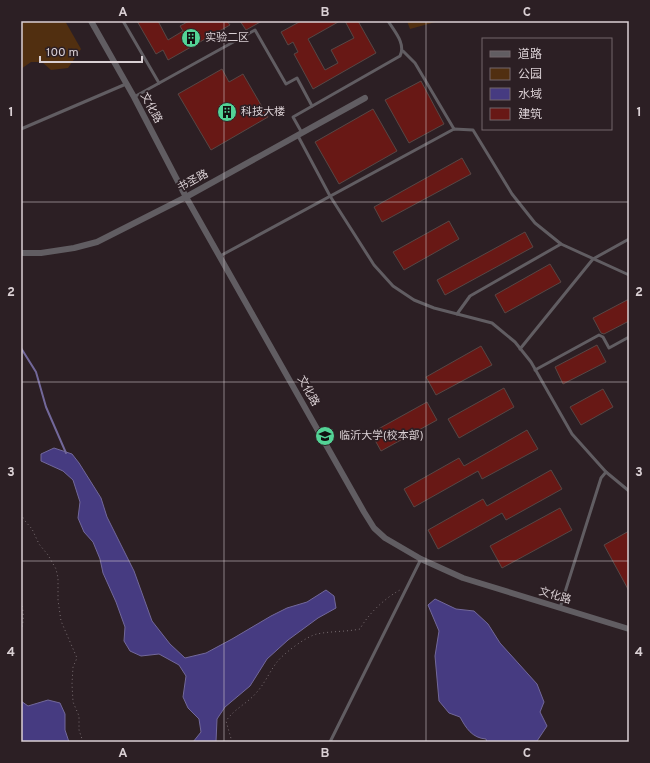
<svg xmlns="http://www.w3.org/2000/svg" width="650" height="763" viewBox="0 0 650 763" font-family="Overpass,'Noto Sans SC',sans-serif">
<rect width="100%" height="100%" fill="#2c1f24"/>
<g fill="#512f10">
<polygon points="21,21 65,21 81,49 68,68 51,70 42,62 31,62 21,69"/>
<polygon points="407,21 439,21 410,29"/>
</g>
<g fill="#463b81" stroke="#72689a">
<polygon points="54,448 72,454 79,463 101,498 107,517 134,571 152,621 170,644 185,658 206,653 232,639 271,616 287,608 307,602 326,590 334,596 336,608 318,618 288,640 267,659 250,686 225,707 217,719 216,742 193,742 201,732 199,719 188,708 183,697 186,676 179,665 159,654 141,656 130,651 124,641 125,627 116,602 103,573 100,559 93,542 84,532 78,518 80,502 73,480 63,471 41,461 41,454"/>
<path d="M 435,599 L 456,609 L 474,611 L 488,624 L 500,643 L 537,684 L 544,702 L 540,712 L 547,726 L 537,741 L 487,742 L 486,739 C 472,738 466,728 460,717 L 449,713 L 439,701 L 435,656 L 439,631 L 428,605 Z"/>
<polygon points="48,700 60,703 65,714 65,730 69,742 21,742 21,701 28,706"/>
</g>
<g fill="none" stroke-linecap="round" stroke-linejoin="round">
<polyline stroke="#72689a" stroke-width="2" points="21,348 36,372 46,407 66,453"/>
</g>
<g fill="#681815" stroke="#574745">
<polygon points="137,21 158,21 168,40 183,31 180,26 189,21 227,21 230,25 168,60 163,50 156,54"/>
<polygon points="240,21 262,21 246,30"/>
<polygon points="301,21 340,21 308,39 325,70 338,63 331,50 354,38 345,21 358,21 376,53 313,89 294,54 298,52 293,42 288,45 281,32"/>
<polygon points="222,69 229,82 243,74 268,117 211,150 178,94"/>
<polygon points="421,81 444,124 409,143 385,100"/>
<polygon points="373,109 397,151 339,184 315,142"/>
<polygon points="462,158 471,174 382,222 374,207"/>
<polygon points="449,221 459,239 404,270 393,252"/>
<polygon points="525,232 533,247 445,295 437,280"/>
<polygon points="550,264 561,282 505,313 495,295"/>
<polygon points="629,299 629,321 604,334 601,333 593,318"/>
<polygon points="597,345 606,362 563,384 555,367"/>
<polygon points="481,346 492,365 436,395 426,377"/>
<polygon points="504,388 514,407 459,438 448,419"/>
<polygon points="603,389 613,407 581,425 570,407"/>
<polygon points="427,402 437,420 381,451 371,433"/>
<polygon points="527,430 538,449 482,479 478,471 414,507 404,489 459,458 464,466"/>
<polygon points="551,470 562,489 506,520 502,513 438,549 428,530 483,499 487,506"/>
<polygon points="560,508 572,530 502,568 490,546"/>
<polygon points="629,531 629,591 604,545"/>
</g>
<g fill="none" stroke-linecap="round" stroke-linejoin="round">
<g stroke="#796e72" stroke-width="1" stroke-dasharray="1 3" stroke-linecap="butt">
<polyline points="21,514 25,521 32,529 39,544 48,555 56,569 58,578 58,600 61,621 77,658 73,667 72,684 73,702 79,716 79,730 83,742"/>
<path d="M 21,602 C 24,612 24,621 21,631"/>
<polyline points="21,657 21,662"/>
<path d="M 232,742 L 226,721 C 235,708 247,704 257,692 C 265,683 270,671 277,662 C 284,653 307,636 317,634 C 331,631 345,632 360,629 C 368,614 385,598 400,590"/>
</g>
<g stroke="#615d62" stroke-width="3">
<polyline points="123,21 159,83"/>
<polyline points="403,51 415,63 454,129"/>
<polyline points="134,97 255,30 286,84 297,78 312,106"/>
<polyline points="21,129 126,84"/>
<path d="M 302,133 L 293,117 L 400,56 C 406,44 395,32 388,21"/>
<polyline points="298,136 330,196 374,265 393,286 414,300 434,308 492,323 515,342 531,362 572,434 606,472 629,491"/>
<polyline points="220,256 454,129 473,130 512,194 535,223 561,244 629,275"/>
<polyline points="457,314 470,296 561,244"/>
<polyline points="520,349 593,259 629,239"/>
<polyline points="535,370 599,335 603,337 609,348 629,337"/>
<polyline points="560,608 601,478 606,472"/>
<polyline points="330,742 421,559"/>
</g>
<g stroke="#615d62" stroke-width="6">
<polyline points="91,21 134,97 186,197 364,512 374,528 385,538 421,559 443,569 463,578 629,629"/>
<polyline points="21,253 41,253 74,248 97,242 186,197 365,98"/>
</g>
</g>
<path fill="none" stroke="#dad0d4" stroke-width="1" stroke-opacity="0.55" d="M 224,21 L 224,742M 426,21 L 426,742M 21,202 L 629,202M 21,382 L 629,382M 21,561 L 629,561"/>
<defs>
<symbol id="building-disc" viewBox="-11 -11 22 22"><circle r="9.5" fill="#53d396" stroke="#2c1f24"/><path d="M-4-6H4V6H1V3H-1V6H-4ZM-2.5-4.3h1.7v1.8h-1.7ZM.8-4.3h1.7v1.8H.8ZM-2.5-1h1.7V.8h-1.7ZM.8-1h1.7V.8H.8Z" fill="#111"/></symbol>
<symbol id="university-disc" viewBox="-11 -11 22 22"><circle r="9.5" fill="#53d396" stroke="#2c1f24"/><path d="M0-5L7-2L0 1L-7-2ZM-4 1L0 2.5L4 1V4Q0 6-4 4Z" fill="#111"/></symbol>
</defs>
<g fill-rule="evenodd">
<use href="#building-disc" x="180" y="27" width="22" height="22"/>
<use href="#building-disc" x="216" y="101" width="22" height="22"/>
<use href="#university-disc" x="314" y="425" width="22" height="22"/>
</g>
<g text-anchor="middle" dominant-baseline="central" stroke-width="3.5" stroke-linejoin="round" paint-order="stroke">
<g font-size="11" fill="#dad0d4" stroke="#2c1f24" text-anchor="start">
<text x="205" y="38">实验二区</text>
<text x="241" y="112">科技大楼</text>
<text x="339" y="436">临沂大学(校本部)</text>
</g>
<g font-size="11" fill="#dad0d4" stroke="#2c1f24">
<text transform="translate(151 108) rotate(62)">文化路</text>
<text transform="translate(193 181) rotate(-28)">书圣路</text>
<text transform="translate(308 391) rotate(61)">文化路</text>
<text transform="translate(555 596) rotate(16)">文化路</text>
</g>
</g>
<rect width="650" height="763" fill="none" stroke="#2c1f24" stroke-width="44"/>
<rect x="482" y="38" width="130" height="92" fill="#2c1f24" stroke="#72666a"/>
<rect x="490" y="51" width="20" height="6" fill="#615d62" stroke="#72666a"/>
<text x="518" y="58" font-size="12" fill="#dad0d4">道路</text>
<rect x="490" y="68" width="20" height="12" fill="#512f10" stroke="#72666a"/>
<text x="518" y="78" font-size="12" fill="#dad0d4">公园</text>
<rect x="490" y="88" width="20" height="12" fill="#463b81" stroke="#72666a"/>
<text x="518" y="98" font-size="12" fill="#dad0d4">水域</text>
<rect x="490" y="108" width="20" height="12" fill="#681815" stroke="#72666a"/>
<text x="518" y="118" font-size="12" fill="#dad0d4">建筑</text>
<path d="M40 56v6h102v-6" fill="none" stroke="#dad0d4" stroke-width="2"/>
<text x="46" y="56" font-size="12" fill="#dad0d4" stroke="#2c1f24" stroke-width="3" paint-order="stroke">100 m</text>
<rect x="22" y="22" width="606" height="719" fill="none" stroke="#dad0d4" stroke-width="1.5"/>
<g font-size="13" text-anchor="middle" font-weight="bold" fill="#dad0d4">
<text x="123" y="16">A</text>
<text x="325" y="16">B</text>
<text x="527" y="16">C</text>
<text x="11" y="116">1</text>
<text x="639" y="116">1</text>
<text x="11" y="296">2</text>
<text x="639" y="296">2</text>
<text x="11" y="476">3</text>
<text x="639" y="476">3</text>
<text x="11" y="656">4</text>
<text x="639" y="656">4</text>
<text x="123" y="757">A</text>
<text x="325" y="757">B</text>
<text x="527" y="757">C</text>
</g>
</svg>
